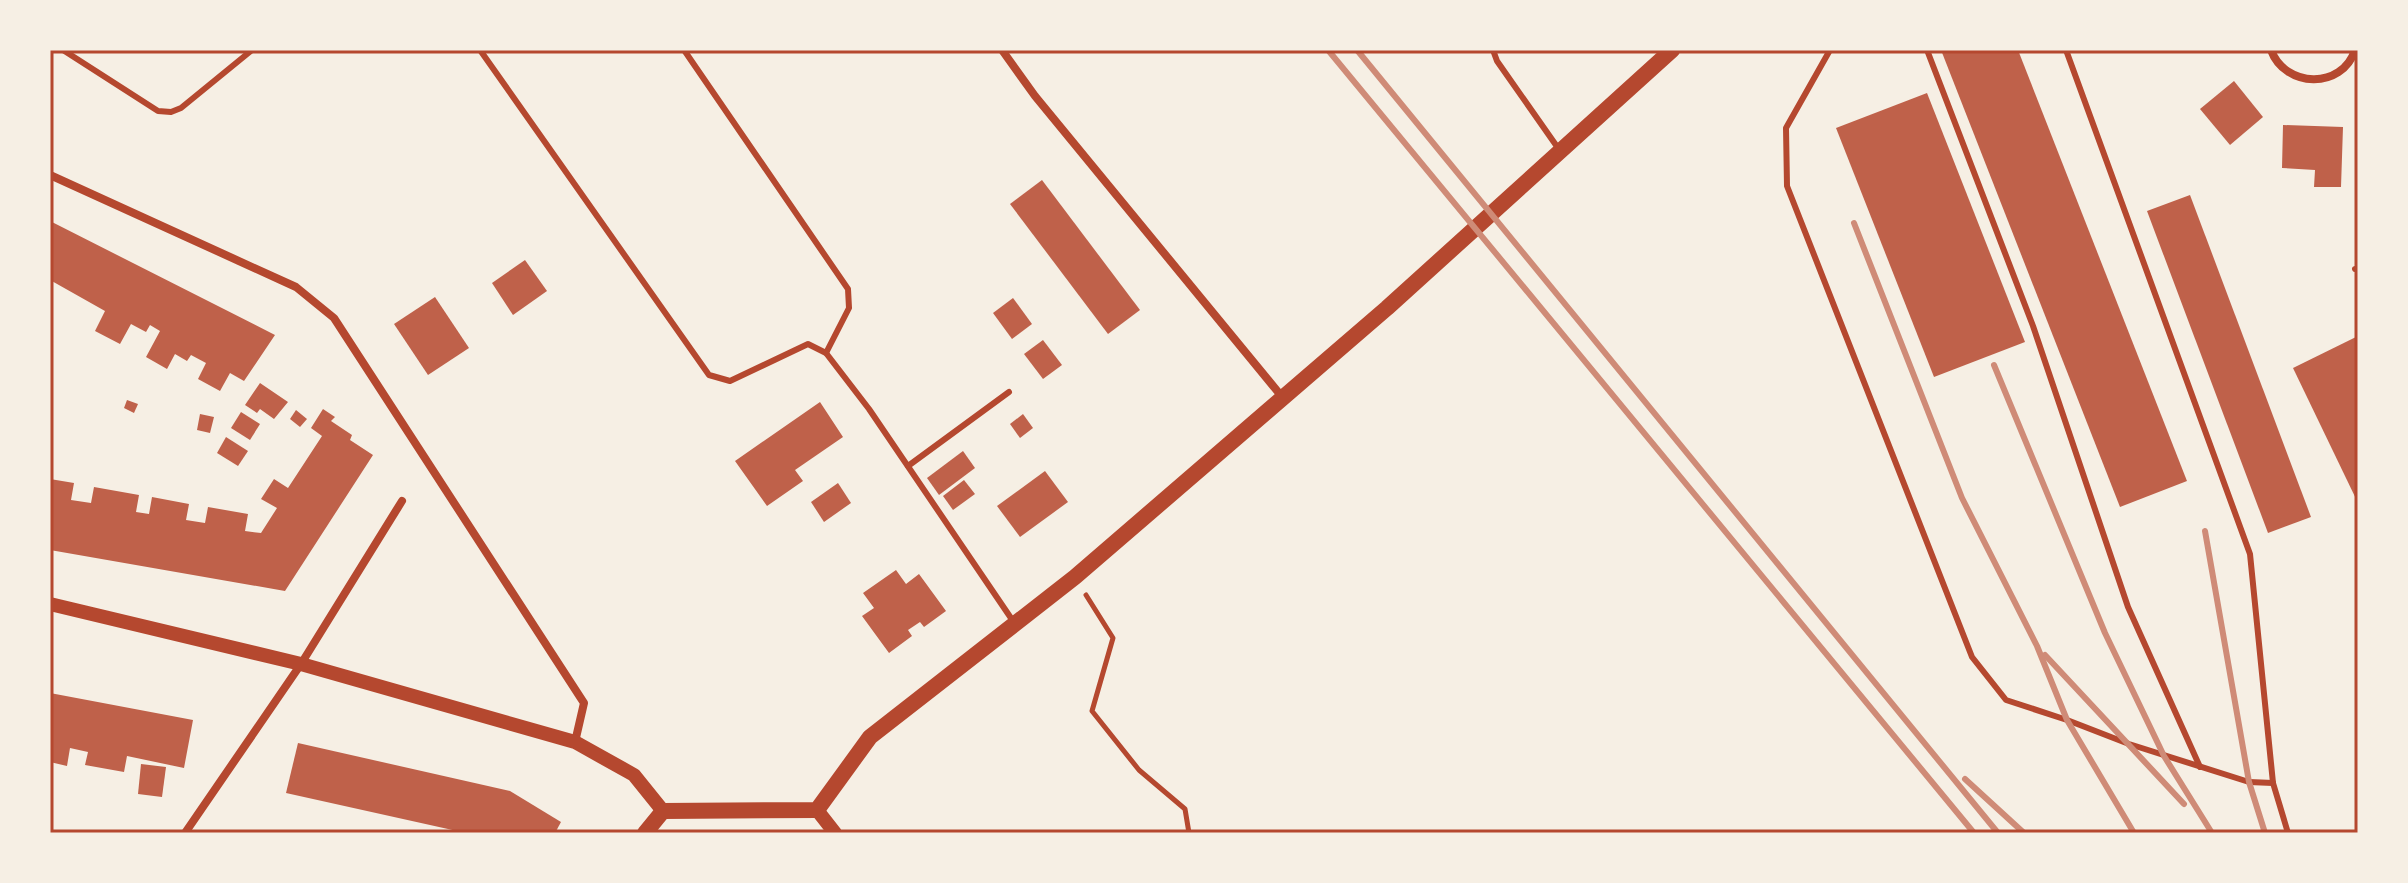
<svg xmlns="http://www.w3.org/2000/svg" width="2408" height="883" viewBox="0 0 2408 883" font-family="Jost,sans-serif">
<rect width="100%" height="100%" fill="#f6efe4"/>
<g fill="#bf614a">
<polygon points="1941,50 2018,50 2187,481 2120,507"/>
<polygon points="2234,81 2263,117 2230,145 2200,109"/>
<polygon points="1927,93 2025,342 1934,377 1836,128"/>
<polygon points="2283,125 2343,127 2341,187 2314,187 2315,170 2282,168"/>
<polygon points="1042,180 1140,310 1108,334 1010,204"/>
<polygon points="2190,195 2311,517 2268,533 2147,211"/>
<polygon points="50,221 275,335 244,381 230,373 220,391 198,379 206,363 191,355 187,361 175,354 167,369 146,357 160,331 150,325 146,332 131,324 120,344 95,331 105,311 50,280"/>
<polygon points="525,260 547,291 513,315 492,283"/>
<polygon points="435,297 469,348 428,375 394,324"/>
<polygon points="1013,298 1032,324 1012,339 993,313"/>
<polygon points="2358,336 2358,503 2293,368"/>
<polygon points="1043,340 1062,365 1043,379 1024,354"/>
<polygon points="260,383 288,402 274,419 260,409 257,413 245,405"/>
<polygon points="127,400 138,404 134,413 124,408"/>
<polygon points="820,402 843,437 795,470 803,481 767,506 735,461"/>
<polygon points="323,409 335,417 331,421 352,435 350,440 373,455 285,591 50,550 50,479 74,483 71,500 91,503 94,487 139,495 136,512 149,514 152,497 189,504 186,520 205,523 208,507 248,514 245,531 261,533 277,508 261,499 274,479 288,488 322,436 311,428"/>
<polygon points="296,410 307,419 300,427 290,419"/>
<polygon points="241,412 260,424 250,440 231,428"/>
<polygon points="200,414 214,417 210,433 197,430"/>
<polygon points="1023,414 1033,428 1020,438 1010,424"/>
<polygon points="226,437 248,451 238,466 217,453"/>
<polygon points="963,451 975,468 939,495 927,478"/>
<polygon points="1045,471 1068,502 1020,537 997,506"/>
<polygon points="964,480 975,494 953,510 943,496"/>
<polygon points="838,483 851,503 824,522 811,502"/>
<polygon points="896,570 906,584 919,574 946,611 924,627 920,622 908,630 912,636 889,653 862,616 874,608 863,593"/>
<polygon points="50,693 193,720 184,768 127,756 124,772 85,765 88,752 70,748 67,766 50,762"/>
<polygon points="298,743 510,791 561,822 555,833 466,833 286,793"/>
<polygon points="141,764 166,767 162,797 138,794"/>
</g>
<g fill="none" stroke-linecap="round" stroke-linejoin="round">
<polyline stroke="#b5482f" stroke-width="5" points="1086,595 1113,638 1092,711 1139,770 1185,809 1189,833"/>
<g stroke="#b5482f" stroke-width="6">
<polyline points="63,50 158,111 171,112 181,108 252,50"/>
<polyline points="480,50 709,375 730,381 808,344 826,353 869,409 1015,624"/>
<polyline points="684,50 848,289 849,308 826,353"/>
<polyline points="1493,50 1497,61 1558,148"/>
<polyline points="1830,50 1786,128 1787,186 1972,657 2006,700 2067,720 2129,744 2249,782 2273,783"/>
<polyline points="1927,50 2033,326 2128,607 2200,767"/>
<polyline points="2066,50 2250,554 2273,783 2288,833"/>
<polyline points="2355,269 2358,268"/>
<polyline points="908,466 1009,392"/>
</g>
<g stroke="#b5482f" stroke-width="8">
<polyline points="1002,50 1035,96 1283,398"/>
<path d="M 2271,50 C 2285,88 2342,90 2355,50"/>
<polyline points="50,175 296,287 334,318 584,703 575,742"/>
<polyline points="185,833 301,664 402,501"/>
</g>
<g stroke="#b5482f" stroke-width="14">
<polyline points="50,604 301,664 575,742 634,775 663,811"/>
<polyline points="817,810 835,833"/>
</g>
<polyline stroke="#b5482f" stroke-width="16" points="645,833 663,811 817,810 870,737 1075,577 1387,308 1672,50"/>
<g stroke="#cf8b77" stroke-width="6">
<polyline points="1328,50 1974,833"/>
<polyline points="1357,50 1998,833"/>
<polyline points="1854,223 1962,498 2037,646 2067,720 2134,833"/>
<polyline points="1994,365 2105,633 2164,756 2212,833"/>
<polyline points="2205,531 2249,782 2265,833"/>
<polyline points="2045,655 2184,804"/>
<polyline points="1965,779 2024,833"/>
</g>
</g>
<rect width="2408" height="883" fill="none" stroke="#f6efe4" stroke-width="104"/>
<rect x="52" y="52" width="2304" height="779" fill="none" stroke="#b5482f" stroke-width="3"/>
</svg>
